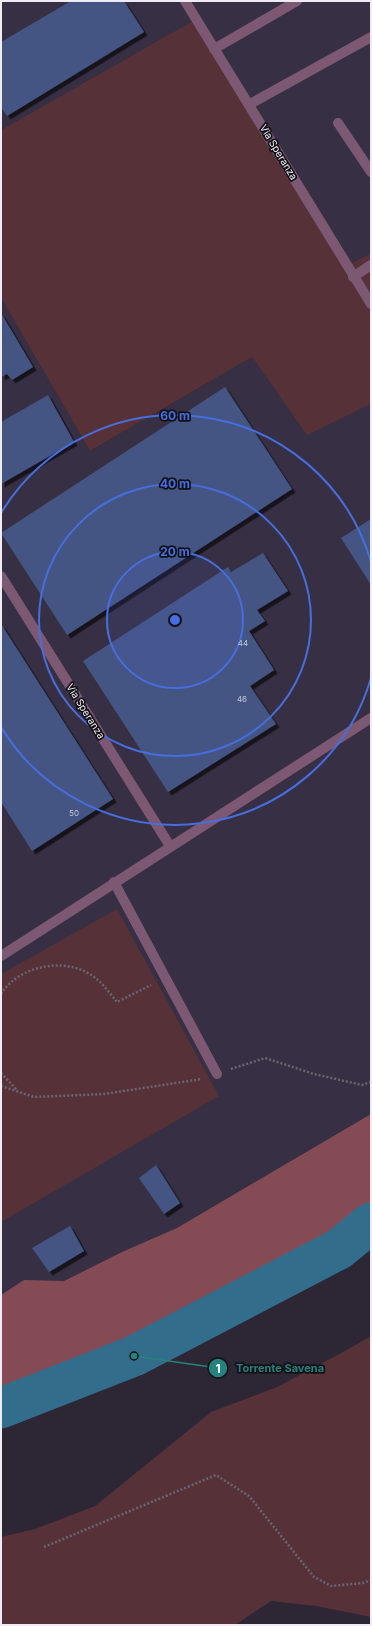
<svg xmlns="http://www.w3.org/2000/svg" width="372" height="1626" viewBox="0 0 372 1626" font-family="Inter,sans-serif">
<defs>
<filter id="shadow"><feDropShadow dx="3.5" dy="3.5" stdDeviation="0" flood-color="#0009"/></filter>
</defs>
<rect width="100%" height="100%" fill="#2c2635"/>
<g fill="#372f43">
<polygon points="1,1 371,1 371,253 352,263 196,19 1,130"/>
<polygon points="1,298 90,451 252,357 307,434 371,404 371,1161 1,1345"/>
</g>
<g fill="#563137">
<polygon points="196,19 352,263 371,253 371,404 307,435 252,357 90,451 1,298 1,130"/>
<polygon points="117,909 219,1096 1,1222 1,974"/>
<polygon points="371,1336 371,1617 316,1606 271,1601 235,1625 1,1625 1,1537 35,1529 95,1506 211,1412 277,1387 343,1352"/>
</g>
<polygon fill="#854b55" points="371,1114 371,1223 339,1249 134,1356 1,1408 1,1295 24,1280 64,1281 122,1252 177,1228"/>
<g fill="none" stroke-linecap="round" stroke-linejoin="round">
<polyline stroke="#326d8c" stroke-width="41" points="1,1408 134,1356 339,1249 371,1223"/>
</g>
<g fill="#455583" filter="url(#shadow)">
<polygon points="71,1 124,1 144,32 7,116 1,107 1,42"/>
<polygon points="1,313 33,367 12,380 7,374 1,377"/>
<polygon points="225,387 292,489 67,635 1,533"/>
<polygon points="48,395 74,442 1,484 1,422"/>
<polygon points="371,519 371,585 341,538"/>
<polygon points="263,553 288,591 257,610 265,621 249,631 274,670 250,686 276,724 168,792 83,661 228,567 231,572"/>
<polygon points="1,624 113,799 32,851 1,802"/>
<polygon points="156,1165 180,1203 164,1214 139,1178"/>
<polygon points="70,1226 84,1251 49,1272 32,1248"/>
</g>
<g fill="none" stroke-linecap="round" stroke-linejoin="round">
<g stroke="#6b6573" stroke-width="2.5" stroke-dasharray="2 2" stroke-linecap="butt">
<path d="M 1,994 C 19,965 67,956 94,977 C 103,983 110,994 117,1002 L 151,985"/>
<polyline points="231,1069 265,1058 314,1074 362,1085 371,1082"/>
<polyline points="1,1073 17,1090"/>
<polyline points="1,1086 34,1097 104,1094 202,1079"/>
<polyline points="44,1547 216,1475 249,1496 314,1577 331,1586 363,1583 371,1580"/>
</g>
<g stroke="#7c5873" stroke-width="10">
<polyline points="214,49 297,1"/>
<polyline points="250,104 371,37"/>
<polyline points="338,123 371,172"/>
<polyline points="353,277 371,265"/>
</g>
<g stroke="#7c5873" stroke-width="10">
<polyline points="185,1 371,304"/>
<polyline points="1,576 170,846"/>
<polyline points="114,882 217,1074"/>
<polyline points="1,956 371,718"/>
</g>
</g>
<circle cx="175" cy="620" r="68" fill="#476ede" fill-opacity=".12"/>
<g fill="none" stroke="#476ede" stroke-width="2">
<circle cx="175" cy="620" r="68"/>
<circle cx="175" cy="620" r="136"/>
<path d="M371 678A204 204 0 0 1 1 727M1 513A204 204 0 0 1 371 562"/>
</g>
<g text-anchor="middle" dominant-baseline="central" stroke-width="3.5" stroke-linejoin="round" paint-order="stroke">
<g font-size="8" fill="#c5c6d9">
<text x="243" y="643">44</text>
<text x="242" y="699">46</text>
<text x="74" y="813">50</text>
</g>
<g font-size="10" fill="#f0ecf6" stroke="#131117">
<text transform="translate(279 152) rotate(59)">Via Speranza</text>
<text transform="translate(86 711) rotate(58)">Via Speranza</text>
</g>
</g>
<circle cx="175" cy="620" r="6" fill="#476ede" stroke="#131117" stroke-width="2"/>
<g font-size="12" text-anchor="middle" font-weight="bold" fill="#476ede" stroke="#131117" stroke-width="3.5" stroke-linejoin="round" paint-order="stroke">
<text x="175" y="420">60 m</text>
<text x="175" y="488">40 m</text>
<text x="175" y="556">20 m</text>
</g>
<path fill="none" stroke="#26827c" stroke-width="1.5" d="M134 1356L218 1368"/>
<g fill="#26827c" stroke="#131117" stroke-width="1.5">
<circle cx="134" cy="1356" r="4"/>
<circle cx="218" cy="1368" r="10"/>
</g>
<g font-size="12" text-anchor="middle" font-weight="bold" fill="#fff">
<text x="218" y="1373">1</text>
</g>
<g font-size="11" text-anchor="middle" font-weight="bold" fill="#26827c" stroke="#131117" stroke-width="3.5" stroke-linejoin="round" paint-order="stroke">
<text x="280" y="1372">Torrente Savena</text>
</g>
<rect width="372" height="1626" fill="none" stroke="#f0ecf6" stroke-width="4"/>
</svg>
